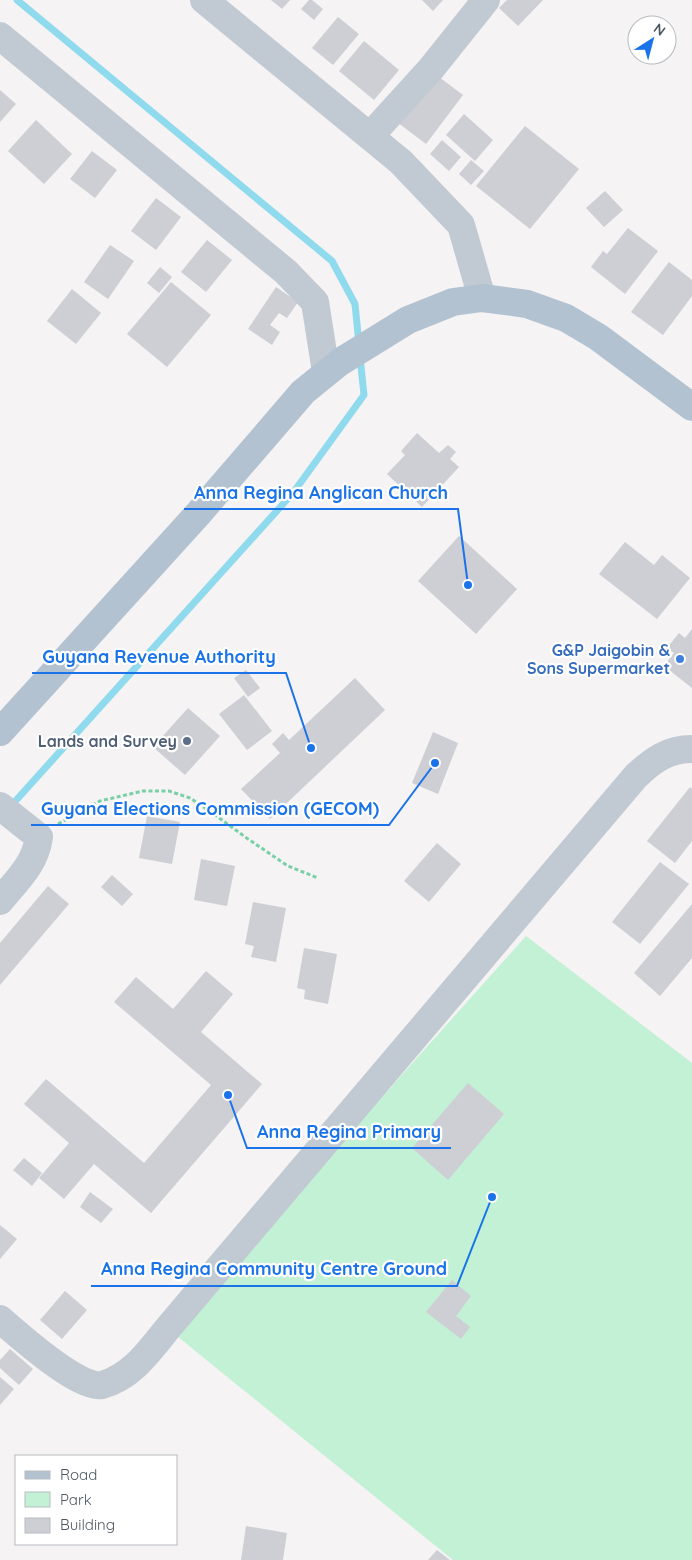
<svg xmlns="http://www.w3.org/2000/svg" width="692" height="1560" viewBox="0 0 692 1560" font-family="Quicksand,sans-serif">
<rect width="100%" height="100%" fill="#f5f3f3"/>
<polygon fill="#c3f1d5" points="526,936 692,1063 692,1560 453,1560 172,1332"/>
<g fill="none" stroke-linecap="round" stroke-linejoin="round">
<g stroke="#90daee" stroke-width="7">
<polyline points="17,0 332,261 355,304 359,344"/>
<polyline points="10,807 293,493 364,395 360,357"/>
</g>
</g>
<g fill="#cdcfd5">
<polygon points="271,0 290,0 282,9"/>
<polygon points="309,0 312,0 323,9 314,20 301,9"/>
<polygon points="422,0 443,0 433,11"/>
<polygon points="507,0 543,0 518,26 499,8"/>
<polygon points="338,17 359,34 333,65 312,48"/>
<polygon points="364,41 399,70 374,100 339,71"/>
<polygon points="431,71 463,95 426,144 393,119"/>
<polygon points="0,90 16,104 0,122"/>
<polygon points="464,114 493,140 475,161 446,135"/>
<polygon points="36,120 72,154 44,184 8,151"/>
<polygon points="525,126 579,169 530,229 476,186"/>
<polygon points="442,140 461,157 449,171 430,154"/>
<polygon points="92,151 117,170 95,198 70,179"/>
<polygon points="471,160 484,171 471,185 459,174"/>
<polygon points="605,191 623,210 604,227 586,208"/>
<polygon points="156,198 181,217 156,250 131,231"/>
<polygon points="628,228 658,251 625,294 591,267 603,251 607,254"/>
<polygon points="207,240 232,260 206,292 181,272"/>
<polygon points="110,245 134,261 108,299 84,282"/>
<polygon points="669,262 692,280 692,296 663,335 631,312"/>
<polygon points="160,267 172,277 159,293 147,283"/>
<polygon points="171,282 211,315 167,367 127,334"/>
<polygon points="276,287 298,302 287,318 279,313 270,325 280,332 272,345 248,329"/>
<polygon points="72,289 101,313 76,344 47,321"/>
<polygon points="417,433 439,453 448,445 456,452 450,459 459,467 422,507 387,474 405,455 401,451"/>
<polygon points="459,536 517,589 476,634 418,581"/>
<polygon points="625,542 654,565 662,555 690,578 657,619 599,574"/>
<polygon points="692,629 692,688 664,666 674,653 667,648 679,633 685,638"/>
<polygon points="246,670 260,688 248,697 234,678"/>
<polygon points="355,678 385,710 270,819 241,789 280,753 272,744 283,733 289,740"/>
<polygon points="244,695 272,731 247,750 219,714"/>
<polygon points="188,708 220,736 185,775 153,747"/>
<polygon points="433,732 458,743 438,794 412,783"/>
<polygon points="690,787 692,789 692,841 675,863 647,841"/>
<polygon points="147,816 180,822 172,864 139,858"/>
<polygon points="437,843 461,864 429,902 404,881"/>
<polygon points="201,859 235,866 227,906 194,900"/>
<polygon points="660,862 689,884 640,944 612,922"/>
<polygon points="112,875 133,894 122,906 101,887"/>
<polygon points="48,886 69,904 0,985 0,943"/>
<polygon points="253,902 286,908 276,962 251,957 254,946 245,944"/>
<polygon points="692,904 692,958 660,996 634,973"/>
<polygon points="304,948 337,954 328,1004 304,999 305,990 297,988"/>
<polygon points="206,971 233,994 201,1032 262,1084 151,1213 94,1164 64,1199 39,1178 69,1143 24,1104 46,1079 144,1163 211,1085 114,1002 136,977 173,1009"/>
<polygon points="468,1083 504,1114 448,1180 412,1148"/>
<polygon points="24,1158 42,1173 32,1186 13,1170"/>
<polygon points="90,1192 113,1209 101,1223 80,1207"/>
<polygon points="0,1225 17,1239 0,1259"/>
<polygon points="452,1280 471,1296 456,1316 470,1327 461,1339 426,1312"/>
<polygon points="65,1291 87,1310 62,1339 40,1320"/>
<polygon points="10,1349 33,1369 19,1385 0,1368 0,1360"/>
<polygon points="0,1377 14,1389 0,1405"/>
<polygon points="246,1526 287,1533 283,1560 241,1560"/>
<polygon points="437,1550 450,1560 428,1560"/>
</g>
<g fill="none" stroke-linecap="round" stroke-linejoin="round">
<polyline stroke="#7ad0a6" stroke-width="3" stroke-dasharray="4 2.5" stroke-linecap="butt" points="58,824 100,801 143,791 169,791 190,798 211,812 248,839 288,866 318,878"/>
<g stroke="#c1cad2" stroke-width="28">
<polyline points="204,0 401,162 461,225 482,298"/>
<polyline points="0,36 286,272 315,302 326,372"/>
<polyline points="370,136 430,70 486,0"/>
<path d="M 0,806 L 39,837 C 35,865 17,880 0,901"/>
<path d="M 0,1319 C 17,1334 80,1390 102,1385 C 132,1377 150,1350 168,1328 L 636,776 C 653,760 668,749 692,749"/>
</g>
<polyline stroke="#b3c2d1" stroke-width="28" points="0,732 198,514 303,392 340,362 408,320 453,302 482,298 527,304 566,318 598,337 692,407"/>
</g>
<circle fill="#3f7fe0" stroke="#fff" stroke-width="2" cx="680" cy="659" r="5"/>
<circle fill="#5c6f8a" stroke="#fff" stroke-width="2" cx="187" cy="741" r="5"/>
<g text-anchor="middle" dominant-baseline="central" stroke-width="4.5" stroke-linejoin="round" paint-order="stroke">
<g font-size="16" font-weight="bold" fill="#366cbe" stroke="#fff" text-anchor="end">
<text x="670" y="650">G&amp;P Jaigobin &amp;<tspan x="670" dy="18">Sons Supermarket</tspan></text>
</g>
<g font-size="16" font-weight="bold" fill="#4e5e75" stroke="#fff" text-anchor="end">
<text x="177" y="741">Lands and Survey</text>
</g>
</g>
<path fill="none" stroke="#1a73e8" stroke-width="2" d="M468 585L458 509H184M311 748L286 673H32M435 763L389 825H31M228 1095L247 1148H451M492 1197L457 1286H91"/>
<g fill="#1a73e8" stroke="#fff" stroke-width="2">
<circle cx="468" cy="585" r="5"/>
<circle cx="311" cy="748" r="5"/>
<circle cx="435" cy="763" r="5"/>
<circle cx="228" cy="1095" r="5"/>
<circle cx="492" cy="1197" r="5"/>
</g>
<g font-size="18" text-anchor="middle" font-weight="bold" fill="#1a73e8" stroke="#fff" stroke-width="4.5" stroke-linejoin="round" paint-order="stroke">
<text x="321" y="499">Anna Regina Anglican Church</text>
<text x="159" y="663">Guyana Revenue Authority</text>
<text x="210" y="815">Guyana Elections Commission (GECOM)</text>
<text x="349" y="1138">Anna Regina Primary</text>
<text x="274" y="1275">Anna Regina Community Centre Ground</text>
</g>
<rect x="15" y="1455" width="162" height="90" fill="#ffffff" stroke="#b7bbc0"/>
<rect x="25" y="1471" width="25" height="8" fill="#b3c2d1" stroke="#b7bbc0"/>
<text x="60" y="1480" font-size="15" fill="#4a5661">Road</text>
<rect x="25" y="1492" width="25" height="15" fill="#c3f1d5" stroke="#b7bbc0"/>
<text x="60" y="1505" font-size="15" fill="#4a5661">Park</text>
<rect x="25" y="1518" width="25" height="15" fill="#cdcfd5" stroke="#b7bbc0"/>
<text x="60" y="1530" font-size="15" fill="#4a5661">Building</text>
<g transform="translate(652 40) rotate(36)"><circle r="24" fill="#ffffff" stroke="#b7bbc0"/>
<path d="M0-4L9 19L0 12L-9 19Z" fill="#1a73e8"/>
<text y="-8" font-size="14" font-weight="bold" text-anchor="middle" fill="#4a5661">N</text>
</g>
</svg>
